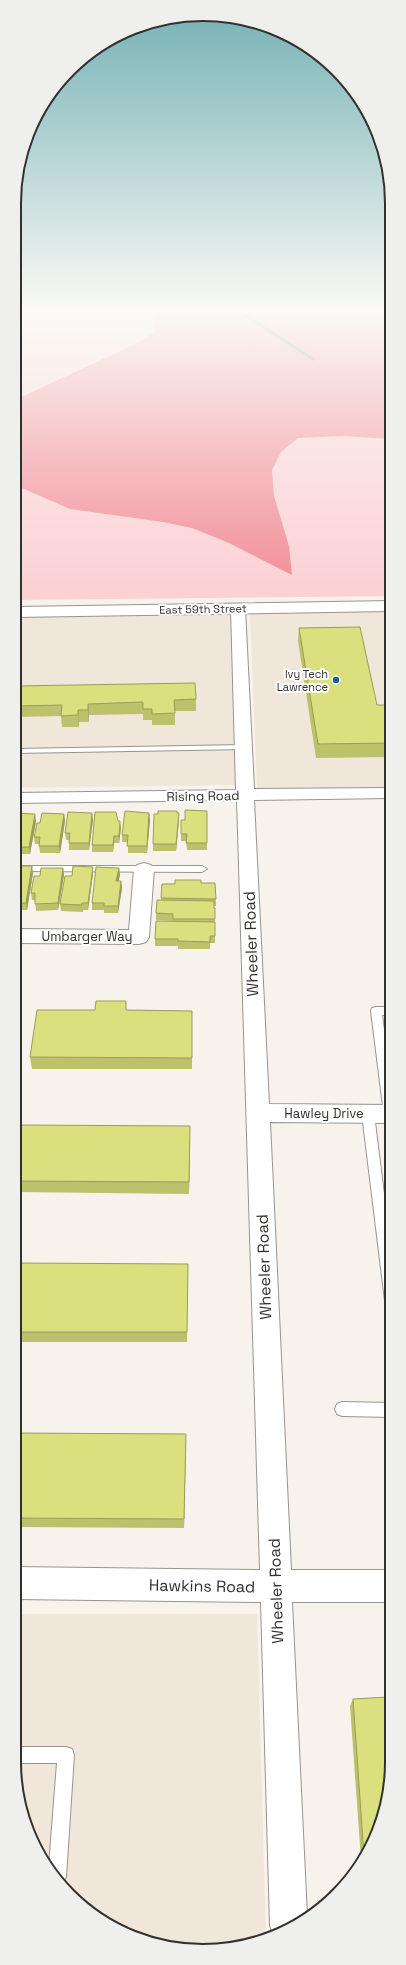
<svg xmlns="http://www.w3.org/2000/svg" width="406" height="1965" viewBox="0 0 406 1965" font-family="'Space Grotesk',sans-serif">
<rect width="100%" height="100%" fill="#f7f3ec"/>
<g fill="#f0e7da">
<polygon points="391,610 391,788 257,790 250,613"/>
<polygon points="230,613 238,785 15,788 15,617"/>
<polygon points="14,1614 257,1614 266,1939 191,1951 120,1932 69,1895 28,1834 14,1762"/>
</g>
<polygon fill="#fcd1d4" points="15,310 391,310 391,596 15,600"/>
<polygon fill="#f28d98" points="150,310 391,310 391,439 343,436 298,438 281,452 272,470 274,496 289,546 292,575 229,543 192,528 163,522 70,509 15,485 15,400 133,345 155,332 154,316"/>
<g fill="none" stroke-linecap="round" stroke-linejoin="round">
<polyline stroke="#548553" stroke-width="3" points="237,310 313,359"/>
<defs>
<g id="lane">
<polygon points="244,745 247,745 247,749 15,753 15,749"/>
<polygon points="19,866 202,866 207,869 202,872 16,871 15,868"/>
<polygon points="376,1007 391,1007 391,1015 382,1015 391,1081 390,1118 386,1117 384,1114 371,1011 372,1008"/>
<polygon points="368,1110 372,1111 374,1114 391,1250 391,1307 387,1305 385,1301 362,1114 364,1111"/>
<polygon points="342,1402 391,1403 391,1417 342,1416 337,1414 335,1409 337,1404"/>
<polygon points="14,1747 66,1747 72,1749 74,1755 66,1877 61,1884 49,1866 57,1763 14,1763"/>
</g>
<g id="street">
<polygon points="238,604 243,605 245,608 254,789 391,788 391,798 254,800 269,1104 391,1105 391,1123 270,1122 291,1570 391,1570 391,1602 292,1602 307,1916 274,1935 270,1926 261,1602 14,1599 14,1567 260,1570 237,800 15,803 15,793 236,790 231,608 233,605"/>
<polygon points="144,863 151,865 154,869 149,937 146,942 139,944 15,943 15,929 129,930 134,869 137,865"/>
</g>
<polygon id="secondary" points="391,601 391,611 15,617 15,607"/>
</defs>
<use href="#lane" stroke="#98948e" stroke-width="2"/>
<use href="#street" stroke="#98948e" stroke-width="2"/>
<use href="#secondary" stroke="#98948e" stroke-width="2"/>
<use href="#lane" fill="#fff" fill-rule="evenodd"/>
<use href="#street" fill="#fff" fill-rule="evenodd"/>
<use href="#secondary" fill="#fff" fill-rule="evenodd"/>
</g>
<g fill="#bcc16c">
<polygon points="299,628 377,705 391,705 391,757 316,758 298,641"/>
<polygon points="15,686 196,699 196,711 175,711 175,725 152,725 152,720 143,720 143,714 89,715 89,722 79,722 79,727 62,727 61,716 15,717"/>
<polygon points="207,811 207,850 187,850 186,841 181,841 181,834 185,820"/>
<polygon points="15,813 36,821 30,854 15,854"/>
<polygon points="92,813 93,820 89,850 69,850 69,840 66,840 65,833"/>
<polygon points="149,813 150,820 147,853 128,853 128,842 122,842 122,835"/>
<polygon points="177,813 179,820 176,851 153,851 153,844"/>
<polygon points="64,814 65,821 60,853 40,853 39,844 35,844 34,837 40,823"/>
<polygon points="118,821 121,828 119,843 114,843 113,852 92,852 92,845"/>
<polygon points="15,866 33,873 27,910 15,910"/>
<polygon points="93,867 93,874 88,910 83,910 83,912 61,911 60,904 72,876"/>
<polygon points="63,868 64,875 58,910 36,911 35,900 32,900 31,893 40,876"/>
<polygon points="119,868 120,875 118,881 121,881 122,888 118,913 104,913 104,910 92,910 92,903"/>
<polygon points="201,883 216,899 216,906 214,906 214,908 215,908 215,943 210,943 210,949 178,949 178,946 155,946 155,939 173,922 173,921 156,920 156,913 161,900 162,884"/>
<polygon points="127,1010 192,1011 192,1069 32,1069 30,1057"/>
<polygon points="190,1138 189,1194 15,1192 15,1165"/>
<polygon points="14,1263 188,1275 187,1342 14,1342"/>
<polygon points="14,1433 186,1434 184,1528 14,1527"/>
<polygon points="353,1699 372,1846 361,1860 350,1706"/>
</g>
<g fill="#999d58">
<polygon points="88,704 89,715 89,722 88,710"/>
<polygon points="78,710 79,722 79,727 78,715"/>
<polygon points="92,813 93,820 89,850 89,843"/>
<polygon points="149,813 150,820 147,853 147,846"/>
<polygon points="179,813 179,820 176,851 176,844"/>
<polygon points="35,814 36,821 30,854 29,847"/>
<polygon points="64,814 65,821 60,853 59,846"/>
<polygon points="120,821 121,828 119,843 119,836"/>
<polygon points="114,836 114,843 113,852 113,845"/>
<polygon points="32,866 33,873 27,910 26,903"/>
<polygon points="93,867 93,874 88,910 88,903"/>
<polygon points="63,868 64,875 58,910 58,903"/>
<polygon points="119,868 120,875 117,888 116,881"/>
<polygon points="121,881 122,888 118,913 118,906"/>
<polygon points="190,1126 190,1138 189,1194 189,1182"/>
<polygon points="186,1434 186,1444 184,1528 184,1519"/>
</g>
<g fill="#dbe07e" stroke="#999d58">
<polygon points="360,627 377,705 391,705 391,743 318,744 299,628"/>
<polygon points="195,683 196,699 174,700 175,713 152,714 152,709 143,709 143,702 88,704 88,710 78,710 78,715 61,716 62,705 15,706 15,686"/>
<polygon points="185,810 207,811 207,843 186,843 187,834 181,834 181,820 185,820"/>
<polygon points="125,811 149,813 147,846 127,846 128,835 122,835"/>
<polygon points="158,811 177,811 177,813 179,813 176,844 153,844 154,814 158,814"/>
<polygon points="68,812 92,813 89,843 69,843 70,833 65,833"/>
<polygon points="95,812 116,812 118,821 120,821 119,836 114,836 113,845 92,845"/>
<polygon points="15,813 35,814 29,847 15,847"/>
<polygon points="42,813 64,814 59,846 39,846 40,837 34,837 37,823 40,823"/>
<polygon points="15,866 32,866 26,903 15,903"/>
<polygon points="73,866 93,867 88,903 82,903 82,905 60,904 65,876 72,876"/>
<polygon points="96,867 119,868 116,881 121,881 118,906 104,906 104,903 92,903"/>
<polygon points="41,868 63,868 58,903 35,904 35,893 31,893 34,876 40,876"/>
<polygon points="175,880 201,880 201,883 215,883 216,899 161,898 162,884 175,884"/>
<polygon points="157,900 214,901 214,908 215,908 215,919 173,919 173,914 156,913"/>
<polygon points="156,921 215,922 215,936 210,936 210,942 178,941 178,939 155,939"/>
<polygon points="96,1001 126,1001 126,1010 192,1011 192,1058 30,1057 37,1010 95,1010"/>
<polygon points="20,1125 190,1126 189,1182 15,1181 15,1165"/>
<polygon points="14,1263 188,1264 187,1332 14,1332"/>
<polygon points="14,1433 186,1434 184,1519 14,1518"/>
<polygon points="389,1697 390,1698 390,1786 372,1846 364,1856 353,1699"/>
</g>
<linearGradient id="sky" x2="0" y2="1"><stop stop-color="#73b0b3"/><stop offset="0.53" stop-color="#fbfaf6"/><stop offset="1" stop-color="#fbfaf6" stop-opacity="0"/></linearGradient>
<rect width="406" height="586" fill="url(#sky)"/>
<circle fill="#106596" stroke="#fff" stroke-width="1.5" cx="336" cy="680" r="4"/>
<g text-anchor="middle" dominant-baseline="central" stroke-width="4" stroke-linejoin="round" paint-order="stroke">
<g font-size="11" fill="#32312e" stroke="#fff">
<text transform="translate(203 609) rotate(-1)">East 59th Street</text>
</g>
<g font-size="11" fill="#32312e" stroke="#fff" text-anchor="end">
<text x="328" y="674">Ivy Tech<tspan x="328" dy="13">Lawrence</tspan></text>
</g>
<g font-size="13" fill="#32312e" stroke="#fff">
<text transform="translate(203 796) rotate(-1)">Rising Road</text>
<text x="87" y="936">Umbarger Way</text>
<text x="324" y="1113">Hawley Drive</text>
</g>
<g font-size="16" fill="#32312e" stroke="#fff">
<text transform="translate(251 944) rotate(-92)">Wheeler Road</text>
<text transform="translate(264 1267) rotate(-92)">Wheeler Road</text>
<text transform="translate(202 1586) rotate(1)">Hawkins Road</text>
<text transform="translate(276 1591) rotate(-92)">Wheeler Road</text>
</g>
</g>
<path d="M0 0H406V1965H0ZM203 21H203A182 182 0 0 1 385 203V1762A182 182 0 0 1 203 1944H203A182 182 0 0 1 21 1762V203A182 182 0 0 1 203 21Z" fill="#efefee" fill-rule="evenodd"/>
<path fill="none" stroke="#32312e" stroke-width="2" d="M203 21H203A182 182 0 0 1 385 203V1762A182 182 0 0 1 203 1944H203A182 182 0 0 1 21 1762V203A182 182 0 0 1 203 21Z"/>
</svg>
